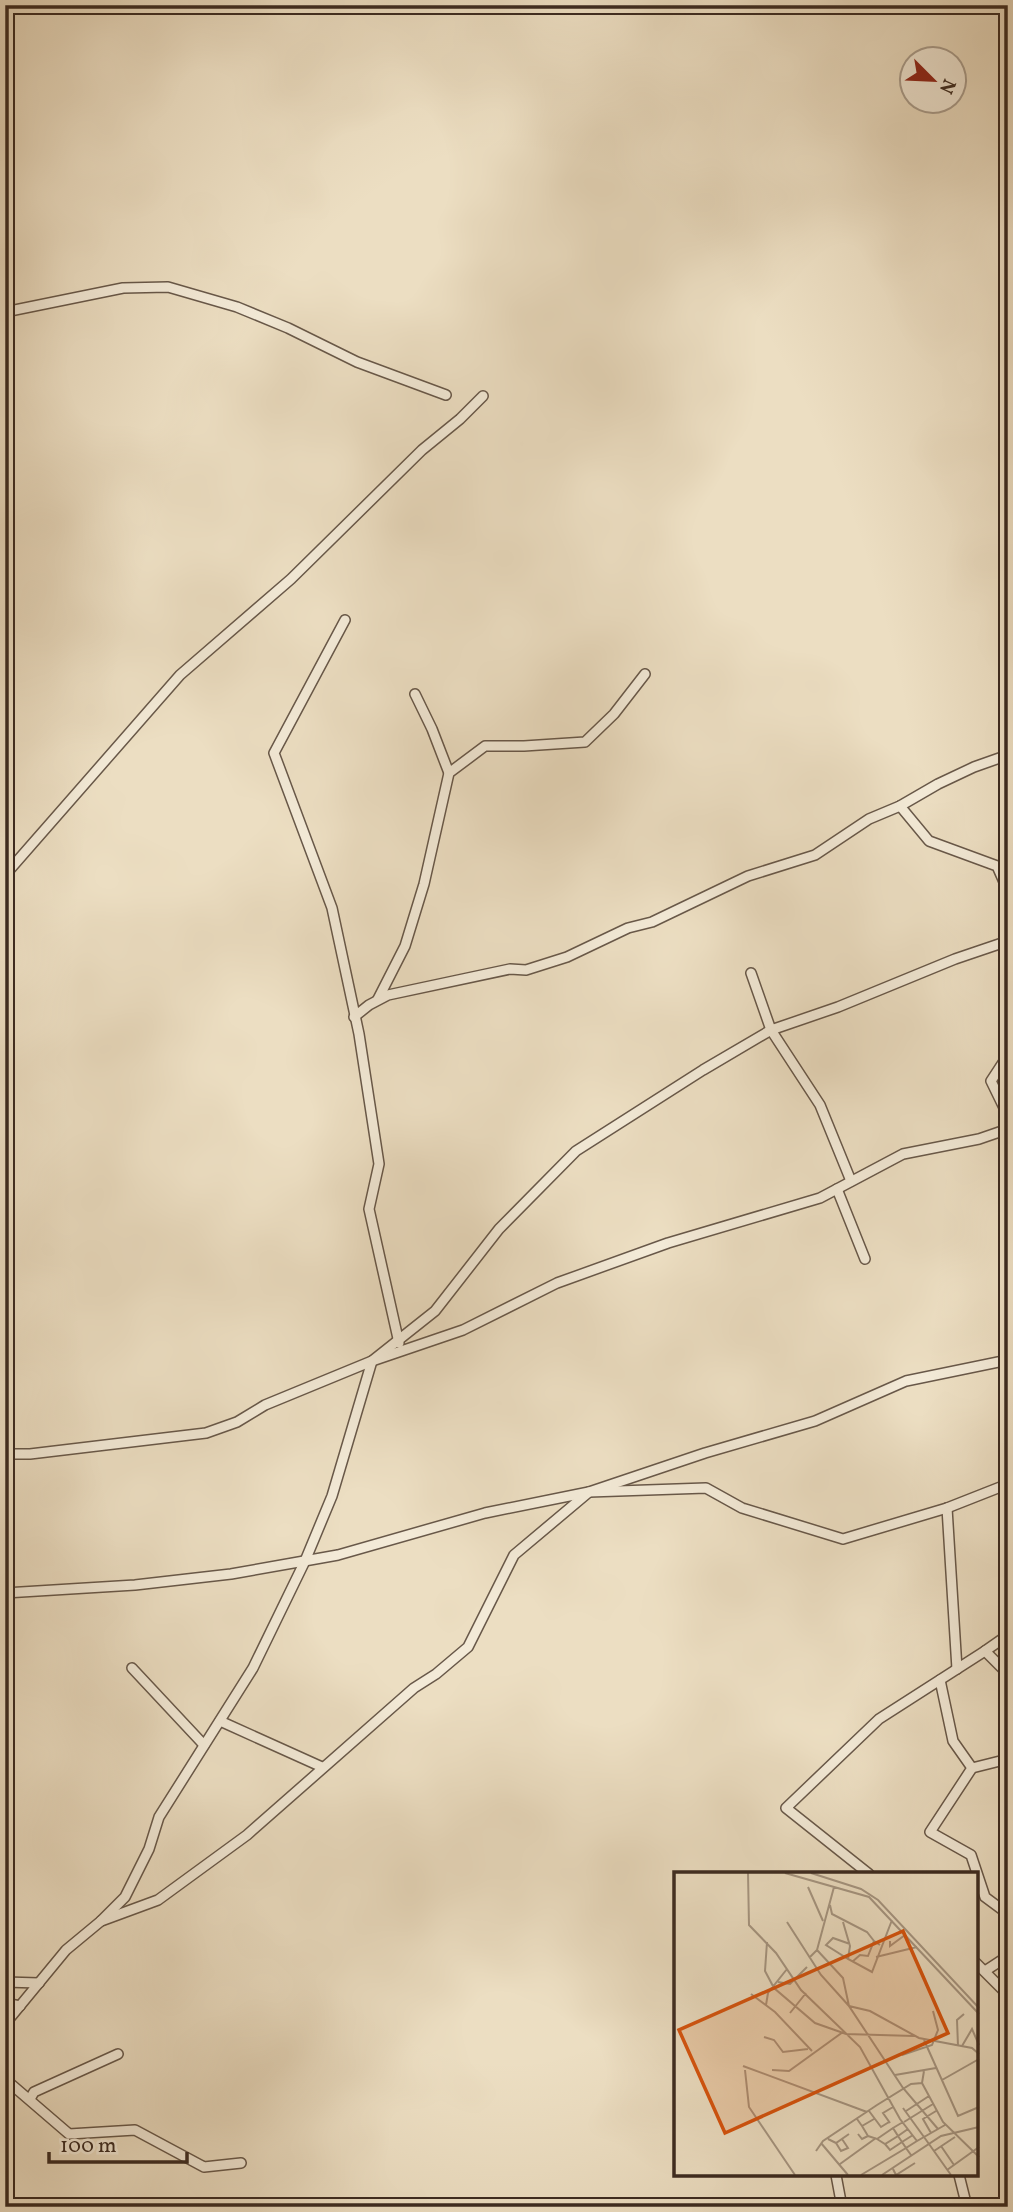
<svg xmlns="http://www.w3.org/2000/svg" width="1013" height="2212" viewBox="0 0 1013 2212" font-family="Vollkorn,serif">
<rect width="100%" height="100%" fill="#ecdec2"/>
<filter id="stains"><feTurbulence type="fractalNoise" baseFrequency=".00286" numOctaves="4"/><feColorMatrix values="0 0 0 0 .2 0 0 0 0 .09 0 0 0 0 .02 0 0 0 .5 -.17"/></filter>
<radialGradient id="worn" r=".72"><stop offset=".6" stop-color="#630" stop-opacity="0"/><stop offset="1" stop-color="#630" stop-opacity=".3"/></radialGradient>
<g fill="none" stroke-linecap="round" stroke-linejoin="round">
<defs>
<g id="minor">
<polyline points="5,312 123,288 168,287 237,307 288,328 357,362 446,395"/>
<polyline points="345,620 274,753 332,908 359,1034 379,1164 369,1209 399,1343"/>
<polyline points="415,694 432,729 449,773"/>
<polyline points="900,806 929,841 997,866 1008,891"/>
<polyline points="5,875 180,675 291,579 422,450 460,419 483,396"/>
<polyline points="751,973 771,1030 820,1105 851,1181"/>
<polyline points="378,999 405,946 424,884 449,773 485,746 524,746 585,742 614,714 645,674"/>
<polyline points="354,1017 369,1005 388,995 510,969 526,970 567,957 628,928 652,922 748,876 815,855 869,819 900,806 938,784 974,767 1008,755"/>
<polyline points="1008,1055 991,1081 1008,1116"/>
<polyline points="837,1189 865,1259"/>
<polyline points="5,1454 30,1454 206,1433 237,1422 265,1405 372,1361 463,1330 557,1283 668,1243 820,1198 903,1154 979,1139 1008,1129"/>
<polyline points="947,1508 957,1669"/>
<polyline points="5,1593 135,1585 231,1574 293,1563 338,1555 485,1513 589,1492 706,1488 742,1508 843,1539 947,1508 1008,1484"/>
<polyline points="985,1651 1008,1635"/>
<polyline points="132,1668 204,1745"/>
<polyline points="940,1680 953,1741 972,1768 930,1832 971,1855 985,1897 1008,1914"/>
<polyline points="220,1721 322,1767"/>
<polyline points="972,1768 1008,1759"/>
<polyline points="869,1874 786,1808 879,1719 985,1651 1008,1674"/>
<polyline points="101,1921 125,1897 149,1849 159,1817 253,1668 305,1561 332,1496 372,1361 435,1311 499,1229 576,1151 703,1070 771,1030 838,1007 955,959 1008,941"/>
<polyline points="976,1963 1008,1995"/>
<polyline points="985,1971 1008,1956"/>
<polyline points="5,1982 39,1983"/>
<polyline points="5,2003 20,2006"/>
<polyline points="5,2024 66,1950 101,1921 158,1900 247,1835 414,1688 436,1674 468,1647 514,1555 589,1492 705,1453 815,1421 906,1381 1008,1360"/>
<polyline points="5,2079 69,2134 135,2130 204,2167 241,2163"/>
<polyline points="30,2099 34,2092 118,2054"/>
<polyline points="836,2175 842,2207"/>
<polyline points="959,2175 967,2207"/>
</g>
<polyline id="primary" points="1003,2207 1008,2205"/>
</defs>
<use href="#minor" stroke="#685849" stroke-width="12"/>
<use href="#primary" stroke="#3c2b21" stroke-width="18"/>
<use href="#minor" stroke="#f3ead7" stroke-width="9"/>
<use href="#primary" stroke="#ecdec2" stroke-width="14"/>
</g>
<g transform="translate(674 1872)">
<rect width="304" height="304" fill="#ecdec2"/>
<path fill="none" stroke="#a69682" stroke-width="2" d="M 74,1 L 75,53 L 102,81 L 127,118 L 186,175 L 226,247 L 243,269 L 250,265 L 277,303M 111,1 L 195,25 L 305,142M 137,1 L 187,17 L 204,28 L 305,136M 134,15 L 149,49M 156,33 L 158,42 L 193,60 L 200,69M 113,50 L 147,103 L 175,134 L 196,139 L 245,166 L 298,176 L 305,182M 169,50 L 176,74 L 174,87 L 198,100 L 218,48M 216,69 L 216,74 L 231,63M 93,70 L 91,99 L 100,116 L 141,151 L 172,162 L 240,164M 143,78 L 169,106 L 175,134 L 229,216 L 264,257M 202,85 L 243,75M 135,86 L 143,78 L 160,15M 174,87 L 152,73 L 159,66 L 176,72M 178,90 L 186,83 L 194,84 L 200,69 L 206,73M 104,110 L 116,112 L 133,95M 77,122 L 101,140 L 138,179M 92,133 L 94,121 L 113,97M 116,141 L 132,121M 90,165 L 100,168 L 109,180 L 134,177M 250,168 L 284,244 L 305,235M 284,174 L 283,148 L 290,142M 288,174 L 298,157 L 305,173M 228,183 L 258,173 L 264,158 L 259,139M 69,194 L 193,240M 71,198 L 75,235 L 121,303M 98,198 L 115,199 L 169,160M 221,203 L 262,196M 268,208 L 305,187M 248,211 L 269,250 L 305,285M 229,236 L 250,265 L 271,253M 195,239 L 207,255 L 215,250M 232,239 L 255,224M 183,247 L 188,254 L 200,247M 230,250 L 259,232M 216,251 L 209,241 L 219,235M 257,261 L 249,247 L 262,239M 184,262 L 188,267 L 194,264 L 188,254M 194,264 L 203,267 L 219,256M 154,267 L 162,271 L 175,262M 203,267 L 211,272 L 224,264 L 219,256 L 229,250M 147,271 L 174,303M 162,271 L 167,279 L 174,276 L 168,267M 211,272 L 216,278 L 228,270 L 224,264 L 234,257M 267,274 L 280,293M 142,279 L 149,269 L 203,233 L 237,212 L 248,211 L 250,199M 260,279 L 281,265M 237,283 L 232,276 L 243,269M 166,292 L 202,266M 219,297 L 222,303 L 241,291M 273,298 L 305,275M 187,303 L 232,276 L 228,270 L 239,263M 208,303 L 267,264 L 305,255"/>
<path fill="#d7540e" fill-opacity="0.15" stroke="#d7540e" stroke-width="3.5" d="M 229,59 L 274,161 L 51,261 L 5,158 Z"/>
<rect width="304" height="304" fill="none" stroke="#3c2b21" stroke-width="3.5"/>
</g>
<rect width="1013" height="2212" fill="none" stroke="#ecdec2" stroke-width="28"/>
<rect x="7" y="7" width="999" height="2198" fill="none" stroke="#3c2b21" stroke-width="3.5"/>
<rect x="14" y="14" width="985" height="2184" fill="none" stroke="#3c2b21" stroke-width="2"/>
<g transform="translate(933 80) rotate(114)"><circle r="33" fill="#f3ead7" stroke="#aa9e8e" stroke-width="2"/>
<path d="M0-5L12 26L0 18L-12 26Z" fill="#8f2418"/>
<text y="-10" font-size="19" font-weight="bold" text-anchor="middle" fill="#3c2b21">N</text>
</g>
<path d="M49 2152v10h138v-10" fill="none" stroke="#3c2b21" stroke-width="3.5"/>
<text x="60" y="2152" font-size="21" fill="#3c2b21" stroke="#f3ead7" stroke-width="5" paint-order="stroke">100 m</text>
<rect width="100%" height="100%" filter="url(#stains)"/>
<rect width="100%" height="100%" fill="url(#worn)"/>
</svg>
